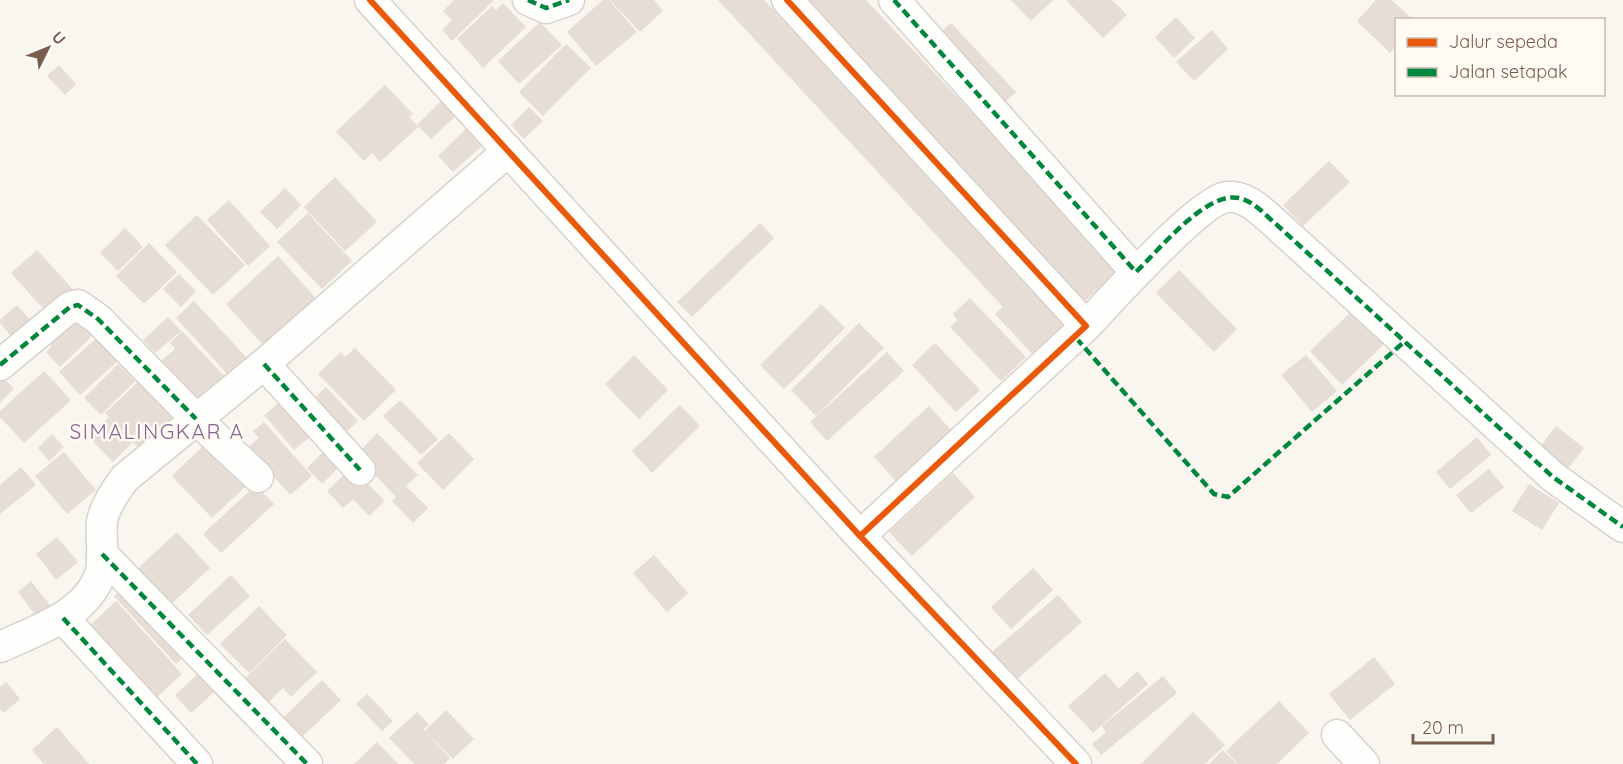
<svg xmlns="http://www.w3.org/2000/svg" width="1623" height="764" viewBox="0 0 1623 764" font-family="Quicksand,sans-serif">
<rect width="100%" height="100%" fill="#f9f5ef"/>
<g fill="#e5ddd6">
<polygon points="454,0 494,0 452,41 442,30 452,20 443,11"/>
<polygon points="603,0 609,0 637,32 596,66 567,32"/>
<polygon points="610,0 654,0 663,11 640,32"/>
<polygon points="718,0 764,0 1068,325 1035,357 995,314 1003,307"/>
<polygon points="800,0 866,0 1119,269 1084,302"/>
<polygon points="1011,0 1053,0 1031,21"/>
<polygon points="1066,0 1112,0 1127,15 1103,38"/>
<polygon points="1376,0 1392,0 1413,20 1396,20 1396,46 1390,53 1357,21"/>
<polygon points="503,3 526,27 483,68 457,39 492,6 496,10"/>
<polygon points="1176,17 1195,38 1174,58 1155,37"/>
<polygon points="540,22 562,45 519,84 498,61"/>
<polygon points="951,23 1016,92 1006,101 1013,108 1002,118 926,37 938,25 943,30"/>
<polygon points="1212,30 1228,49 1194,81 1176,62"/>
<polygon points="566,44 591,68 543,116 519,92"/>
<polygon points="59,65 76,84 65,95 47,76"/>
<polygon points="385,85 413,114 409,117 418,127 380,162 372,153 364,161 336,132"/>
<polygon points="443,99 458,114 431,139 417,125"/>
<polygon points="529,107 543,121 524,139 511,125"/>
<polygon points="468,127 484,144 453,172 438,156"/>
<polygon points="1329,161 1350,182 1303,226 1283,205"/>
<polygon points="335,177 377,222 345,251 304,207"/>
<polygon points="285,188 301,205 277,229 260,212"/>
<polygon points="229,200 270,246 248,266 207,220"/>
<polygon points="308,213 352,261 322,289 277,242"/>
<polygon points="197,215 245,265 213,295 165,245"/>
<polygon points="760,223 774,238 692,317 677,302"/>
<polygon points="125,228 143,247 118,271 100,253"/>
<polygon points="149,243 177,272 144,304 116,276"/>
<polygon points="37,250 77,294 51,317 11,273"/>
<polygon points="278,256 321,304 266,348 226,304"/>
<polygon points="1179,270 1237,329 1214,352 1156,293"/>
<polygon points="179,274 196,291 181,307 163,289"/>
<polygon points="970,298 1026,357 1001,381 950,327 957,320 953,314"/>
<polygon points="194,301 248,359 229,376 176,318"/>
<polygon points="821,304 845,328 784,389 760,365"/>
<polygon points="17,305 39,330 20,347 0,323 0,320"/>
<polygon points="1352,311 1384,344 1342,385 1310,351"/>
<polygon points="77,317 99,329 60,367 46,352 52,346 49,343"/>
<polygon points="168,317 181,331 155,353 143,340"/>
<polygon points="859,323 884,348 816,416 791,390"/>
<polygon points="182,331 224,376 198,400 161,361 175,349 170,343"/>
<polygon points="101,334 121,358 80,395 59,372"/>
<polygon points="935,343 980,390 956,412 912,365"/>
<polygon points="355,348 396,390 364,421 318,374 341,352 345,357"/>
<polygon points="887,352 904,371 827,441 810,422"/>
<polygon points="634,355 668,390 639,419 605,384"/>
<polygon points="1306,355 1337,391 1312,412 1281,375"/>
<polygon points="118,364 135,381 101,415 84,398"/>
<polygon points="44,371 71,400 24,443 0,417 0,411"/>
<polygon points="0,374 14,389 0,403"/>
<polygon points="138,382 172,418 140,449 133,442 113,462 88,436 109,417 105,413"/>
<polygon points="326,387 358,421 345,433 313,399"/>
<polygon points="289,394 319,429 294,450 264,415"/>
<polygon points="400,400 438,439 421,455 383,416"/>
<polygon points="680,405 700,426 652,473 632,451"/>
<polygon points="929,406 952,431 897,482 874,457"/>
<polygon points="264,422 312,476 290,495 248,447 259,438 253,431"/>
<polygon points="1556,426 1584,448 1562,476 1534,455"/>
<polygon points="377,433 418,475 406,486 428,508 413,523 392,501 396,497 356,455"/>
<polygon points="449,433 474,459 443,490 417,463"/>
<polygon points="52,434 64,447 49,461 38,448"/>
<polygon points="1477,437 1491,455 1450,489 1436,472"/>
<polygon points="204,445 245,487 212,518 172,476"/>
<polygon points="330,445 345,461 322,484 307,468"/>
<polygon points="64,452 96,490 67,514 35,476"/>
<polygon points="21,467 36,485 0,514 0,485"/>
<polygon points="352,467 385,501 369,516 353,499 343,508 327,491"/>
<polygon points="1489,469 1504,487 1471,513 1456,495"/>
<polygon points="953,473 975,497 912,556 889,532"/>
<polygon points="1529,484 1559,503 1542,530 1512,511"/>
<polygon points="256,485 274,504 221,553 203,534"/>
<polygon points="177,532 210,568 167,608 134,572"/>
<polygon points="57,537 78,562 56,580 36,554"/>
<polygon points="654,555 688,593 667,612 633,573"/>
<polygon points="1033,568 1053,590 1011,629 991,607"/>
<polygon points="231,575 250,596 207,635 188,615"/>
<polygon points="31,581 53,609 39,620 18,592"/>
<polygon points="128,583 191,651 176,664 114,596"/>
<polygon points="1058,595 1082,622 1016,680 992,652"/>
<polygon points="116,601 182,674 154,700 87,628"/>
<polygon points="259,606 287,635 249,673 220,644"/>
<polygon points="285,639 317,672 291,697 283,688 266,705 243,680"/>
<polygon points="1374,657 1395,684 1350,720 1329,694"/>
<polygon points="202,670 222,685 191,713 175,695"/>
<polygon points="1137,671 1148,684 1093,733 1068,706 1105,673 1119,689"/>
<polygon points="1163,676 1177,693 1101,755 1092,744 1106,732 1102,726"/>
<polygon points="322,680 341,700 301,738 282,719"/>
<polygon points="6,682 20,699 4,713 0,709 0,687"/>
<polygon points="367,694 393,721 382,731 356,704"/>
<polygon points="1279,701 1309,733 1277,764 1238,764 1226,751"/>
<polygon points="446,710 474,739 453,759 425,731"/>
<polygon points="417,712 429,725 423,729 450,758 444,764 414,764 389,738"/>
<polygon points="1193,712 1225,745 1205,764 1141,764"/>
<polygon points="57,727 89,764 44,764 32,750"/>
<polygon points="377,742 398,764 354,764"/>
<polygon points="1223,750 1237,764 1209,764"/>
</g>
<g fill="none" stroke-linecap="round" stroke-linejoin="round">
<defs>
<g id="minor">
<polyline points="370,0 860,536 1076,764"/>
<polyline points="528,0 546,8 569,0"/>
<polyline points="787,0 1086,326 860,536"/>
<polyline points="894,0 1136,272"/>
<path d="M 1086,326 C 1110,301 1198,202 1226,197 C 1246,194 1263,213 1277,225 L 1553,477 L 1623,527"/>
<polyline points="264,364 360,470"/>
<polyline points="0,365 70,307 78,305 98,319 196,419 258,477"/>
<polyline points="102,554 307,764"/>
<polyline points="63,618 197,764"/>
<path d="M 0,647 C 34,631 84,616 99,577 C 106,560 100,540 102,522 C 104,507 116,490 125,478 L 264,364 L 508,151"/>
<polyline points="1337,735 1364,764"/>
</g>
</defs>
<use href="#minor" stroke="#d8d2cc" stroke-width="33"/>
<use href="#minor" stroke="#fefefd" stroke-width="30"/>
<g stroke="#00873e" stroke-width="4.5" stroke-dasharray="9 4.5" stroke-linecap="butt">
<polyline points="528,0 546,8 569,0"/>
<path d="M 894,0 L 1136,272 C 1159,250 1206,191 1239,198 C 1254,201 1266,216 1277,225 L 1553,477 L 1623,527"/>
<polyline points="1076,338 1214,494 1228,497 1404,342"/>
<polyline points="264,364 360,470"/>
<polyline points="0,365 70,307 78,305 98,319 196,419"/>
<polyline points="102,554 307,764"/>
<polyline points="63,618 197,764"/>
</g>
<defs>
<g id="cycleway">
<polyline points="370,0 860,536 1076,764"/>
<polyline points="787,0 1086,326 860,536"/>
</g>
</defs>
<use href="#cycleway" stroke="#fffaf2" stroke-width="10"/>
<use href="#cycleway" stroke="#e8590c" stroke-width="6"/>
</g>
<g text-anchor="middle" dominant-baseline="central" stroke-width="5" stroke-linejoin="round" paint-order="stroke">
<g font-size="21" letter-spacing="1.5" fill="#846694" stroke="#fffaf2">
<text x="157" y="431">SIMALINGKAR A</text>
</g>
</g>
<rect x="1395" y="18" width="210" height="78" fill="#fffaf2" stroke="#c9bbb0" stroke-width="1.5"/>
<rect x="1407" y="38" width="30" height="9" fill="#e8590c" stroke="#c9bbb0" stroke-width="1.5"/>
<text x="1449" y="48" font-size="18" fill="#785c4d">Jalur sepeda</text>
<rect x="1407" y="68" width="30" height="9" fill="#00873e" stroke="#c9bbb0" stroke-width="1.5"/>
<text x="1449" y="78" font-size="18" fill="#785c4d">Jalan setapak</text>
<g transform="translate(48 48) rotate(47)" stroke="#fffaf2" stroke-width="4.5" paint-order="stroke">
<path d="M0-4.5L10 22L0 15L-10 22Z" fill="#785c4d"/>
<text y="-9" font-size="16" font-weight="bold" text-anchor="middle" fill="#785c4d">U</text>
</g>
<path d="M1413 734v9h80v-9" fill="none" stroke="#785c4d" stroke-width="3"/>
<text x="1422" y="734" font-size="18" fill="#785c4d" stroke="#fffaf2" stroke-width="4.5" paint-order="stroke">20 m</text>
</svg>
